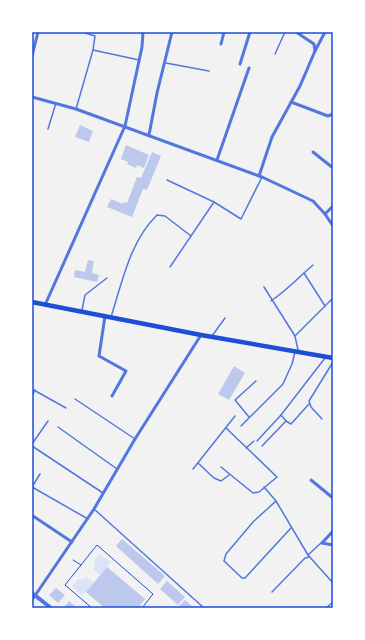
<svg xmlns="http://www.w3.org/2000/svg" width="365" height="640" viewBox="0 0 365 640" font-family="'Roboto Condensed',sans-serif">
<rect width="100%" height="100%" fill="#f2f2f2"/>
<g fill="#dbe4f7">
<polygon points="100,554 111,562 100,575 93,569 95,565 94,560"/>
<polygon points="86,577 94,583 82,596 72,586 78,579 83,579"/>
</g>
<g fill="#bdc9ec">
<polygon points="80,125 93,131 89,142 75,137"/>
<polygon points="126,145 149,155 144,168 137,165 136,168 127,164 128,162 121,159"/>
<polygon points="152,152 161,156 147,190 143,189 132,217 107,207 111,199 123,204 124,202 127,203 137,177 141,178"/>
<polygon points="88,260 94,261 92,273 99,275 97,282 74,277 75,270 85,272"/>
<polygon points="234,366 245,373 229,400 218,394"/>
<polygon points="122,539 165,576 158,584 116,546"/>
<polygon points="107,567 145,599 138,608 105,608 86,592"/>
<polygon points="167,581 185,597 178,605 160,589"/>
<polygon points="56,588 65,595 58,603 49,595"/>
<polygon points="185,600 192,606 190,608 179,606"/>
<polygon points="69,601 77,608 63,608"/>
</g>
<g fill="none" stroke-linecap="round" stroke-linejoin="round">
<g stroke="#1d4ed8" stroke-width="1">
<polyline points="73,560 81,565"/>
<polyline points="92,608 65,585 97,545 153,594 142,608"/>
</g>
<g stroke="#5277de" stroke-width="1.5">
<polyline points="82,32 95,36 93,50"/>
<polyline points="275,54 285,32"/>
<polyline points="166,63 209,71"/>
<polyline points="76,109 93,50 139,60"/>
<polyline points="48,129 56,103"/>
<polyline points="167,180 214,202"/>
<polyline points="170,267 214,202 241,219 262,177"/>
<polyline points="304,273 325,306"/>
<polyline points="264,287 295,336 298,350"/>
<path d="M 271,301 C 287,290 299,277 313,265"/>
<polyline points="82,310 85,295 107,278"/>
<path d="M 111,317 C 122,283 130,241 157,215 L 165,216 L 191,236"/>
<polyline points="212,336 225,318"/>
<polyline points="295,336 333,298"/>
<polyline points="32,389 66,408"/>
<polyline points="32,396 35,390"/>
<polyline points="75,399 135,439"/>
<polyline points="249,417 235,400 256,381"/>
<polyline points="322,419 311,407 309,401 333,362"/>
<polyline points="286,421 281,415 325,358"/>
<polyline points="241,426 283,384 292,364 295,352"/>
<polyline points="58,427 117,469"/>
<polyline points="257,441 281,415"/>
<polyline points="32,444 48,421"/>
<polyline points="32,446 103,493"/>
<polyline points="262,446 286,421 291,424 309,404"/>
<polyline points="246,448 254,441"/>
<polyline points="198,463 214,478 221,481 229,475"/>
<polyline points="221,467 253,493 259,492 277,477 226,428"/>
<polyline points="193,469 235,416"/>
<polyline points="32,487 88,519"/>
<polyline points="32,487 40,474"/>
<polyline points="264,487 276,501 308,555 333,583"/>
<polyline points="276,501 253,522 226,554 224,561 242,578 245,578 291,528"/>
<polyline points="94,509 204,608"/>
<polyline points="308,555 321,543"/>
<polyline points="272,592 305,558 309,557"/>
<polyline points="326,608 333,602"/>
</g>
<g stroke="#5277de" stroke-width="3">
<polyline points="221,44 224,32"/>
<polyline points="315,51 325,32"/>
<polyline points="32,56 38,32"/>
<polyline points="240,64 250,32"/>
<polyline points="32,97 76,109 262,177 313,201 325,214 333,226"/>
<polyline points="291,102 328,116 333,114"/>
<polyline points="149,135 157,93 172,32"/>
<polyline points="313,152 333,168"/>
<polyline points="217,160 249,68"/>
<polyline points="259,176 272,137 300,86 315,51 314,44 296,32"/>
<polyline points="325,214 333,206"/>
<polyline points="45,305 125,126 142,47 143,32"/>
<polyline points="105,316 99,356 126,371 112,396"/>
<polyline points="311,480 333,498"/>
<polyline points="33,516 72,542"/>
<polyline points="322,543 333,531"/>
<polyline points="322,543 333,545"/>
<polyline points="32,600 94,509 135,439 201,335"/>
</g>
<polyline stroke="#5277de" stroke-width="4" points="32,593 51,608"/>
<polyline stroke="#1d4ed8" stroke-width="4.5" points="32,302 201,335 333,358"/>
</g>
<rect width="365" height="640" fill="none" stroke="#ffffff" stroke-width="66"/>
<rect x="33" y="33" width="299" height="574" fill="none" stroke="#1d4ed8" stroke-width="1.5"/>
</svg>
